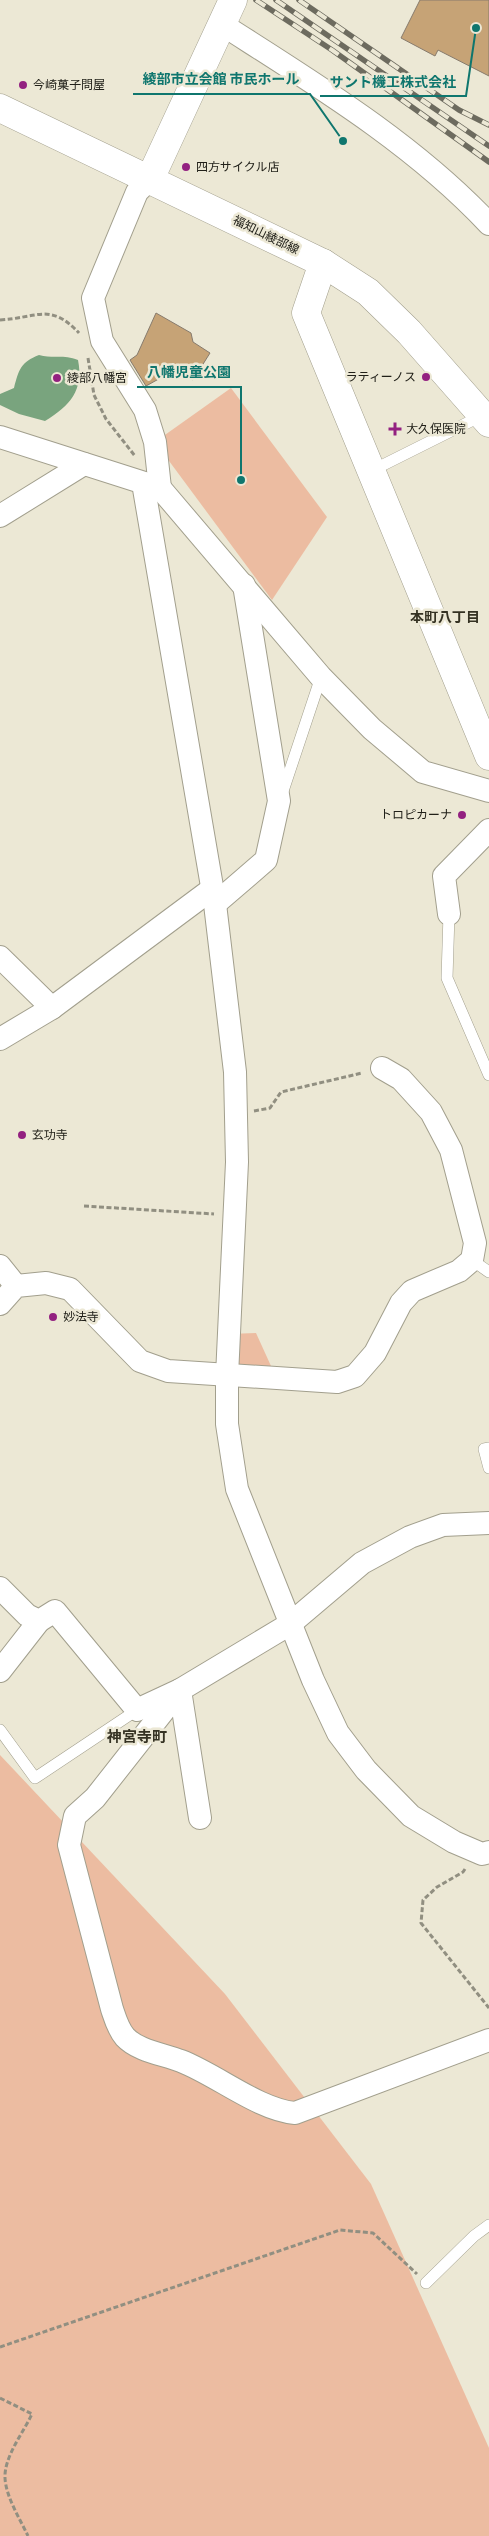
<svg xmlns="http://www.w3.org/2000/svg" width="489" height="2536" viewBox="0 0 489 2536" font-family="'Fira Sans Condensed','Noto Sans JP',sans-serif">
<rect width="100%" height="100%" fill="#ece8d5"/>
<g fill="#ecbca1">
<polygon points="231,388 327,517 272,600 155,442"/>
<polygon points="256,1333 276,1377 227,1376 228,1334"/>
<polygon points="0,1755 225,1994 371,2184 489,2448 489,2536 0,2536"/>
</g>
<path fill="#79a47e" d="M 39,355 C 54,359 63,354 78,360 C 84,390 70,406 45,421 L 19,414 L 0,405 L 0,394 L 14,388 C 19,369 21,362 39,355 Z"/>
<g fill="#c6a376" stroke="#877b6d">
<polygon points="420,0 489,0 489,76 438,50 435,56 401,38"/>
<polygon points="156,313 191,333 193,342 210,353 193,380 175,370 146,386 130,360 137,355"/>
</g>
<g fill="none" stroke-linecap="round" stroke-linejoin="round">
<defs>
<g id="service">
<polyline points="371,471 483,415"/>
<polyline points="282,794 321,677"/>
<polyline points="449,914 447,978 489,1075"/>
<polyline points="472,1260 489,1272"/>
<polyline points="489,1448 484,1449 489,1468"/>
<polyline points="0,1730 35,1778 137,1710"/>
<polyline points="426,2283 474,2236 489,2225"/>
</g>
<g id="minor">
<path d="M 223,25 C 315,84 413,143 489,224"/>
<polyline points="150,179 137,192 93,298 102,341 145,410 155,442 160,488"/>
<polyline points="0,437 160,488 321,677 372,729 423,772 489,791"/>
<polyline points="143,483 215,904 235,1072 237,1162 227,1376 227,1424 237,1489 313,1680 338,1733 366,1770 411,1816 454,1842 482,1854 489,1852"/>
<polyline points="0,516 84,464"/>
<polyline points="215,904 266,860 279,801 244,585"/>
<polyline points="449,914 444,876 489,830"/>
<polyline points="0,957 52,1008"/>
<polyline points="0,1039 52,1008 212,889"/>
<polyline points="0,1266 16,1286"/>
<polyline points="0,1304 16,1286 46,1283 70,1289 140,1361 168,1371 337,1382 355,1376 375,1353 401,1303 412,1291 459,1271 472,1260 475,1243 451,1150 431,1112 401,1079 382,1068"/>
<path d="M 489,1523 L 443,1525 L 410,1537 L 362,1563 L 290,1624 L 180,1690 L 95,1798 L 75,1816 L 69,1845 L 112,2009 C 115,2018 118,2029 125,2037 C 138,2051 163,2054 181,2061 C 217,2075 259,2110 295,2113 L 489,2040"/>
<polyline points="0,1588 27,1615 39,1621 55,1611 137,1710 180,1690 200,1818"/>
<polyline points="0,1671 39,1621"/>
</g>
<g id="tertiary">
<polyline points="150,179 233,0"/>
<polyline points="323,263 306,313 489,756"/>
</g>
<polyline id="primary" points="0,108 323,263 368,292 409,332 489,423"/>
</defs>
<use href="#service" stroke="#a29f8d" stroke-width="12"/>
<use href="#minor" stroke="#a29f8d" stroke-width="24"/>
<use href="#tertiary" stroke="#a29f8d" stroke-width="29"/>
<use href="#primary" stroke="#a29f8d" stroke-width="29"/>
<g stroke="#918f81" stroke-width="3" stroke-dasharray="5 2.5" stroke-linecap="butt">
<path d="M 0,320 C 37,318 50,302 79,333"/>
<polyline points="88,358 94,395 106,419 135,456"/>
<polyline points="254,1111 270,1108 281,1092 362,1073"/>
<polyline points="84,1206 214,1214"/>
<polyline points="465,1869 463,1872 437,1887 423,1900 421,1923 489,2008"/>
<polyline points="0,2347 340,2230 373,2233 417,2274"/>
<path d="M 0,2398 L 32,2414 C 23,2433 4,2457 5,2478 C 6,2497 20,2519 28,2536"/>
</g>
<use href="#service" stroke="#fff" stroke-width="11"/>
<use href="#minor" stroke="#fff" stroke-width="22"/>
<use href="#tertiary" stroke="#fff" stroke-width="28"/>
<use href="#primary" stroke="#fff" stroke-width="28"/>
<defs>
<g id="rail">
<polyline points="256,0 332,50 489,162"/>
<polyline points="276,0 489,146"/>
<polyline points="299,0 459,110 489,125"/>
</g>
</defs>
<use href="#rail" stroke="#6d6b5f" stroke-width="5.5"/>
<use href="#rail" stroke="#ece8d5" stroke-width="4" stroke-dasharray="11" stroke-linecap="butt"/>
</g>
<g fill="#932180" stroke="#ece8d5" stroke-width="2">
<circle cx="23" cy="85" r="5"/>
<circle cx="186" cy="167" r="5"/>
<circle cx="426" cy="377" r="5"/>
<circle cx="57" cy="378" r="5"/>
<path d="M392.5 421.5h5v5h5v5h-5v5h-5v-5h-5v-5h5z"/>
<circle cx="462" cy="815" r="5"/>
<circle cx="22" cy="1135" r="5"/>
<circle cx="53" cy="1317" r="5"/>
</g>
<g text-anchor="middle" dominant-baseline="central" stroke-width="5" stroke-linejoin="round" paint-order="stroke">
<g font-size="12" fill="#212019" stroke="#ece8d5" text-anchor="start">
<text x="33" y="85">今崎菓子問屋</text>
<text x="196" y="167">四方サイクル店</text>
<text x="416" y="377" text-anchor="end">ラティーノス</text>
<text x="67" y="378">綾部八幡宮</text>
<text x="406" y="429">大久保医院</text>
<text x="452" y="815" text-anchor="end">トロピカーナ</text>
<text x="32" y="1135">玄功寺</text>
<text x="63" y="1317">妙法寺</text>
</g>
<g font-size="12" fill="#212019" stroke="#ece8d5">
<text transform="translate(266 235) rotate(26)">福知山綾部線</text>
</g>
<g font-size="14" font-weight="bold" fill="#353223" stroke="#ece8d5">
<text x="445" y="617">本町八丁目</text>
</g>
<g font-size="15" font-weight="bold" fill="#353223" stroke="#ece8d5">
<text x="137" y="1737">神宮寺町</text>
</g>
</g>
<path fill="none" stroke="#0f766e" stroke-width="2" d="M343 141L310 94H133M476 28L466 96H320M241 480L241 387H137"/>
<g fill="#0f766e" stroke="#ece8d5" stroke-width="2">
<circle cx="343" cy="141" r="5"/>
<circle cx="476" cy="28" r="5"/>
<circle cx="241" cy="480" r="5"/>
</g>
<g font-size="14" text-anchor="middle" font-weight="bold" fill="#0f766e" stroke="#ece8d5" stroke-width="5" stroke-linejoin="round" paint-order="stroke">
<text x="221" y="84">綾部市立会館 市民ホール</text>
<text x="393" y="87">サント機工株式会社</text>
<text x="189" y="377">八幡児童公園</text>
</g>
</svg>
